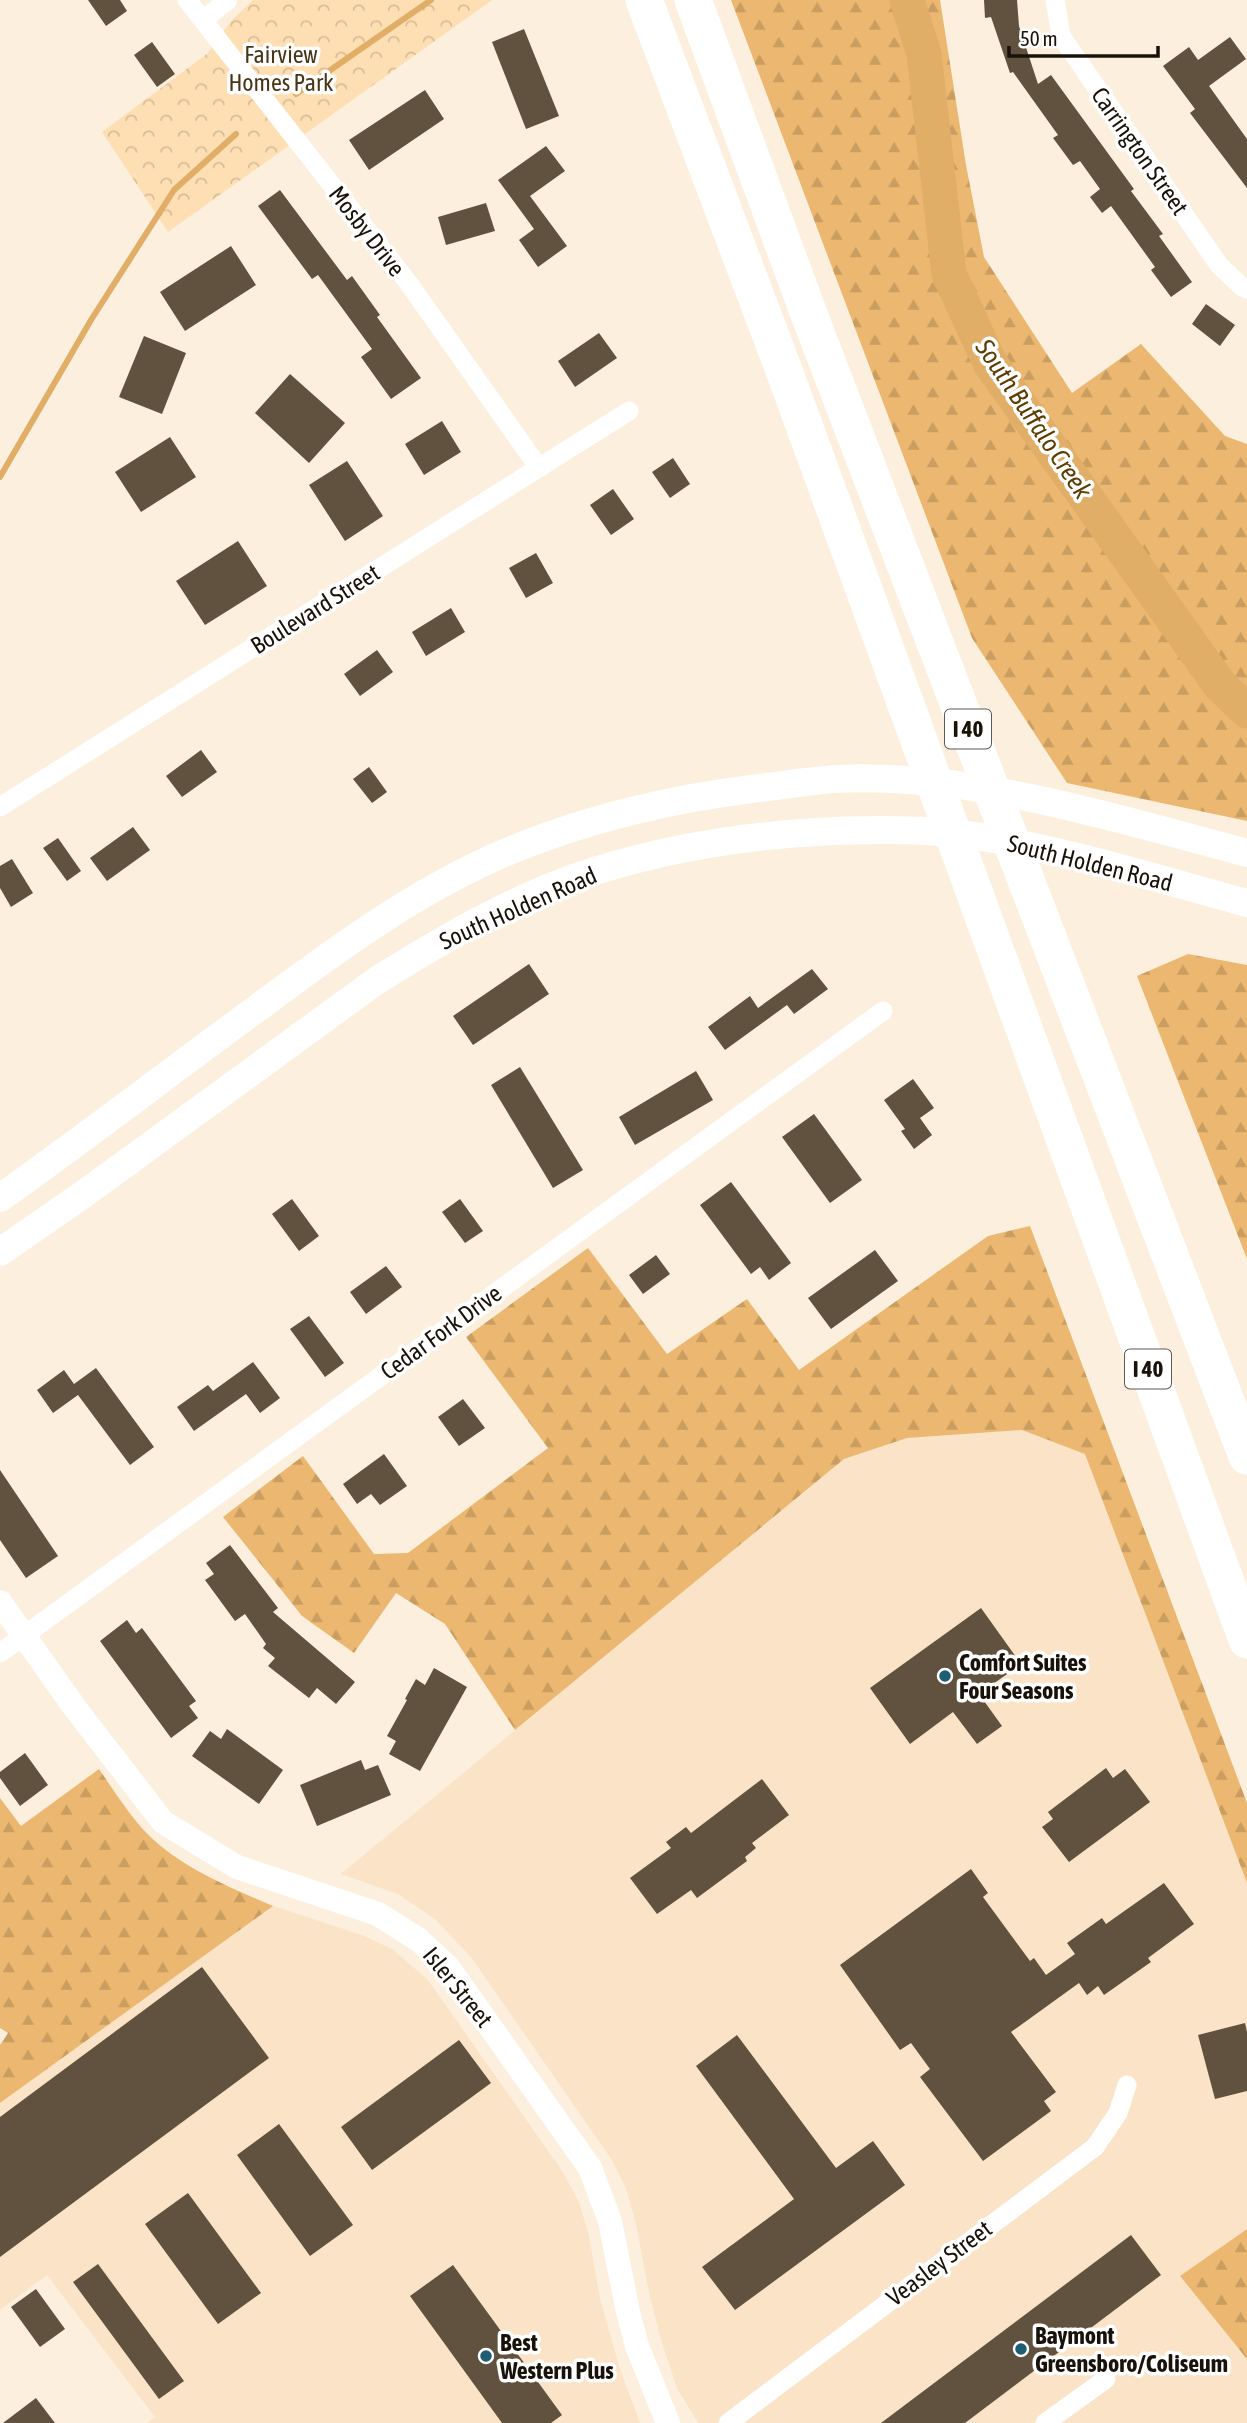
<svg xmlns="http://www.w3.org/2000/svg" width="1247" height="2423" viewBox="0 0 1247 2423" font-family="'Asap Condensed',sans-serif">
<defs>
<pattern id="forest-firs" width="22" height="20" patternUnits="userSpaceOnUse" patternTransform="scale(1.75)"><rect width="22" height="20" fill="#ecb871"/><path d="M5 1l3.5 6h-7zM16 11l3.5 6h-7z" fill="#ca9d60"/></pattern>
<pattern id="park-crowns" width="20" height="18" patternUnits="userSpaceOnUse" patternTransform="scale(1.75)"><rect width="20" height="18" fill="#fedeb3"/><path d="M2 6a3 3 0 1 1 6 0M12 15a3 3 0 1 1 6 0" fill="none" stroke="#d9bd99"/></pattern>
</defs>
<rect width="100%" height="100%" fill="#fdefdd"/>
<g fill="#fae3c7">
<polygon points="1022,1430 1085,1453 1247,1883 1247,2229 1180,2276 1247,2359 1247,2423 698,2423 677,2388 661,2340 649,2292 636,2224 626,2188 612,2160 471,1957 435,1919 398,1894 341,1874 844,1459 907,1438"/>
<polygon points="273,1906 362,1935 392,1949 427,1979 435,1990 563,2172 579,2202 589,2236 600,2299 620,2369 640,2423 147,2423 155,2417 47,2275 0,2310 0,2103"/>
</g>
<g fill="url(#forest-firs)">
<polygon points="731,0 940,0 966,165 984,257 1072,393 1141,344 1225,436 1247,444 1247,821 1067,783 972,638"/>
<polygon points="1188,954 1247,965 1247,1259 1137,976"/>
<polygon points="1030,1226 1247,1803 1247,1883 1085,1454 1022,1430 907,1438 844,1459 515,1730 445,1624 396,1593 354,1653 302,1616 223,1517 303,1456 374,1554 408,1553 548,1448 466,1337 588,1248 667,1354 747,1299 799,1370 988,1236"/>
<path d="M 99,1769 C 112,1788 125,1808 140,1826 C 174,1865 227,1886 273,1906 L 0,2103 L 0,2045 L 8,2033 L 0,2028 L 0,1798 L 21,1826 Z"/>
<polygon points="1247,2229 1247,2359 1180,2276"/>
</g>
<polygon fill="url(#park-crowns)" points="253,0 492,0 168,232 102,132 208,53 231,21"/>
<g fill="none" stroke-linecap="round" stroke-linejoin="round">
<g stroke="#e0ae67" stroke-width="6">
<polyline points="296,94 431,0"/>
<polyline points="0,477 91,320 174,190 236,134"/>
</g>
<polyline stroke="#e0ae67" stroke-width="35" points="907,0 924,54 949,274 990,363 1220,685 1247,711"/>
</g>
<g fill="#60523f">
<polygon points="88,0 120,0 127,11 106,26"/>
<polygon points="984,0 1017,0 1019,26 1038,84 1051,75 1134,189 1131,191 1163,234 1159,236 1192,282 1171,297 1151,270 1155,267 1111,206 1102,213 1090,197 1100,189 1080,161 1073,165 1053,138 1058,135 1013,72 1010,73 991,17 985,18"/>
<polygon points="524,29 559,116 526,129 492,42"/>
<polygon points="1230,37 1246,59 1209,86 1247,139 1247,188 1190,113 1195,109 1163,66 1189,47 1198,60"/>
<polygon points="152,42 175,74 157,87 134,55"/>
<polygon points="425,90 444,119 369,170 349,140"/>
<polygon points="546,146 565,171 530,196 567,246 538,267 519,240 534,229 498,180"/>
<polygon points="280,190 347,280 352,276 380,315 377,317 421,378 391,399 361,357 372,349 318,275 312,279 258,206"/>
<polygon points="486,203 495,231 446,245 438,217"/>
<polygon points="231,246 256,285 185,331 160,292"/>
<polygon points="1206,304 1235,325 1220,346 1192,324"/>
<polygon points="599,333 617,358 575,387 558,361"/>
<polygon points="144,336 186,353 162,414 119,397"/>
<polygon points="290,374 345,423 309,463 255,413"/>
<polygon points="442,421 461,452 424,475 405,444"/>
<polygon points="170,437 196,477 141,512 115,472"/>
<polygon points="673,458 690,484 670,498 652,472"/>
<polygon points="347,461 383,516 345,541 309,485"/>
<polygon points="613,489 634,519 611,535 590,505"/>
<polygon points="238,541 267,586 205,625 176,581"/>
<polygon points="536,553 553,583 526,598 509,568"/>
<polygon points="451,608 465,632 426,656 412,632"/>
<polygon points="377,650 393,672 360,696 344,674"/>
<polygon points="201,750 217,772 182,797 166,776"/>
<polygon points="369,767 387,792 372,803 353,779"/>
<polygon points="133,827 150,850 107,881 90,858"/>
<polygon points="58,838 81,871 67,881 43,848"/>
<polygon points="12,859 33,893 11,907 0,888 0,866"/>
<polygon points="529,964 549,994 473,1045 453,1016"/>
<polygon points="812,969 828,989 794,1014 787,1005 725,1050 708,1027 750,996 758,1008"/>
<polygon points="520,1067 583,1170 553,1188 491,1085"/>
<polygon points="696,1071 713,1100 635,1145 619,1117"/>
<polygon points="913,1079 934,1108 920,1118 932,1135 914,1149 901,1131 905,1129 884,1100"/>
<polygon points="814,1114 862,1180 830,1203 782,1137"/>
<polygon points="731,1182 791,1263 769,1280 760,1267 751,1274 700,1205"/>
<polygon points="292,1199 319,1236 299,1251 272,1214"/>
<polygon points="460,1199 483,1231 465,1243 442,1212"/>
<polygon points="875,1250 898,1281 831,1329 808,1298"/>
<polygon points="656,1255 670,1274 643,1294 629,1275"/>
<polygon points="386,1266 402,1287 366,1314 350,1292"/>
<polygon points="309,1316 344,1363 325,1377 290,1329"/>
<polygon points="253,1362 280,1398 260,1413 246,1394 194,1431 177,1407 208,1385 213,1391"/>
<polygon points="96,1368 154,1447 130,1465 78,1395 53,1413 37,1390 64,1370 74,1384"/>
<polygon points="463,1399 485,1428 459,1446 438,1417"/>
<polygon points="384,1454 407,1486 380,1505 371,1494 357,1504 343,1484"/>
<polygon points="0,1470 58,1556 26,1578 0,1540"/>
<polygon points="230,1545 278,1608 273,1612 355,1682 336,1704 317,1688 309,1698 268,1666 275,1658 263,1648 266,1644 245,1614 235,1621 205,1580 214,1574 206,1563"/>
<polygon points="981,1608 1021,1664 979,1694 1002,1726 977,1744 953,1712 910,1744 870,1688"/>
<polygon points="127,1620 136,1633 142,1628 196,1701 189,1706 198,1718 171,1738 100,1641"/>
<polygon points="434,1668 467,1687 420,1771 389,1754 396,1741 387,1736 407,1700 405,1699 416,1679 425,1685"/>
<polygon points="227,1729 283,1770 259,1804 192,1756 210,1731 221,1739"/>
<polygon points="25,1753 48,1785 20,1806 0,1778 0,1772"/>
<polygon points="361,1760 365,1770 378,1765 391,1795 317,1826 300,1785"/>
<polygon points="1106,1768 1113,1778 1125,1769 1150,1802 1069,1862 1042,1827 1053,1819 1048,1812"/>
<polygon points="762,1779 789,1815 752,1843 756,1848 745,1857 747,1861 697,1898 691,1890 657,1914 630,1878 671,1848 666,1842 686,1827 691,1833"/>
<polygon points="971,1869 988,1893 983,1897 1030,1961 1034,1958 1046,1975 1075,1954 1067,1943 1102,1918 1106,1924 1164,1883 1194,1924 1148,1958 1151,1962 1104,1995 1098,1986 1087,1995 1079,1983 1011,2032 1056,2092 1044,2101 1051,2111 983,2161 920,2077 930,2069 911,2043 900,2050 840,1965"/>
<polygon points="202,1967 269,2058 0,2257 0,2117"/>
<polygon points="1245,2023 1247,2032 1247,2091 1215,2099 1198,2035"/>
<polygon points="737,2035 836,2168 873,2141 905,2185 735,2310 702,2267 794,2199 696,2066"/>
<polygon points="459,2040 491,2083 372,2170 341,2127"/>
<polygon points="279,2124 353,2225 310,2256 237,2155"/>
<polygon points="188,2193 261,2293 218,2324 145,2224"/>
<polygon points="1131,2235 1161,2275 965,2423 881,2423"/>
<polygon points="98,2264 184,2381 159,2399 73,2282"/>
<polygon points="453,2265 562,2415 551,2423 502,2423 410,2296"/>
<polygon points="36,2289 65,2329 40,2347 11,2307"/>
<polygon points="36,2398 55,2423 3,2423"/>
</g>
<g fill="none" stroke-linecap="round" stroke-linejoin="round">
<g stroke="#fff" stroke-width="19">
<polyline points="187,0 410,285 539,468"/>
<polyline points="1055,0 1061,36 1219,265 1242,287 1247,289"/>
<polyline points="203,20 228,0"/>
<polyline points="0,807 629,411"/>
<polyline points="0,1653 883,1011"/>
<polyline points="728,2423 1095,2147 1118,2113 1127,2085"/>
<polyline points="1045,2423 1106,2379"/>
</g>
<polyline stroke="#fff" stroke-width="24" points="0,1602 75,1708 163,1822 237,1867 378,1914 419,1940 448,1967 590,2168 610,2221 628,2312 637,2346 668,2423"/>
<g stroke="#fff" stroke-width="28">
<path d="M 0,1198 C 86,1137 170,1072 255,1010 C 337,949 423,885 519,847 C 596,816 677,798 759,788 C 784,785 809,781 834,779 C 877,777 923,780 965,786 C 1061,801 1154,828 1247,853"/>
<path d="M 0,1252 L 81,1196 L 376,981 C 437,943 501,905 568,880 C 649,851 731,837 816,832 C 869,829 923,828 975,836 C 1066,850 1158,879 1247,903"/>
</g>
<g stroke="#fff" stroke-width="37">
<polyline points="644,0 785,373 1247,1640"/>
<polyline points="693,0 810,317 1247,1456"/>
</g>
</g>
<g fill="#1e5e74" stroke="#fff" stroke-width="2.5">
<circle cx="945" cy="1676" r="7"/>
<circle cx="1021" cy="2349" r="7"/>
<circle cx="486" cy="2356" r="7"/>
</g>
<g text-anchor="middle" dominant-baseline="central" stroke-width="7" stroke-linejoin="round" paint-order="stroke">
<g fill="#fff" stroke="#5d5954" stroke-width="2">
<rect x="945" y="709.5" width="46" height="39" rx="5"/>
<rect x="1125" y="1349.5" width="46" height="39" rx="5"/>
</g>
<g font-size="23" font-weight="bold" fill="#18120a">
<text x="968" y="729">I 40</text>
<text x="1148" y="1369">I 40</text>
</g>
<g font-size="24" fill="#4a3416" stroke="#fff">
<text x="281" y="54">Fairview<tspan x="281" dy="28">Homes Park</tspan></text>
</g>
<g font-size="24" fill="#18120a" stroke="#fff">
<text transform="translate(1140 151) rotate(55)">Carrington Street</text>
<text transform="translate(367 231) rotate(52)">Mosby Drive</text>
<text transform="translate(315 609) rotate(-32)">Boulevard Street</text>
<text transform="translate(1090 863) rotate(14)">South Holden Road</text>
<text transform="translate(518 908) rotate(-24)">South Holden Road</text>
<text transform="translate(441 1332) rotate(-36)">Cedar Fork Drive</text>
<text transform="translate(458 1987) rotate(51)">Isler Street</text>
<text transform="translate(939 2263) rotate(-37)">Veasley Street</text>
</g>
<g font-size="24" font-weight="bold" fill="#18120a" stroke="#fff" text-anchor="start">
<text x="959" y="1662">Comfort Suites<tspan x="959" dy="28">Four Seasons</tspan></text>
<text x="1035" y="2335">Baymont<tspan x="1035" dy="28">Greensboro/Coliseum</tspan></text>
<text x="500" y="2342">Best<tspan x="500" dy="28">Western Plus</tspan></text>
</g>
<g font-size="26" font-style="italic" fill="#5e3d01" stroke="#fff">
<text transform="translate(1034 419) rotate(56)">South Buffalo Creek</text>
</g>
</g>
<path d="M1009 46v10h149v-10" fill="none" stroke="#18120a" stroke-width="3.5"/>
<text x="1020" y="46" font-size="21" fill="#18120a" stroke="#ffffff" stroke-width="5" paint-order="stroke">50 m</text>
</svg>
